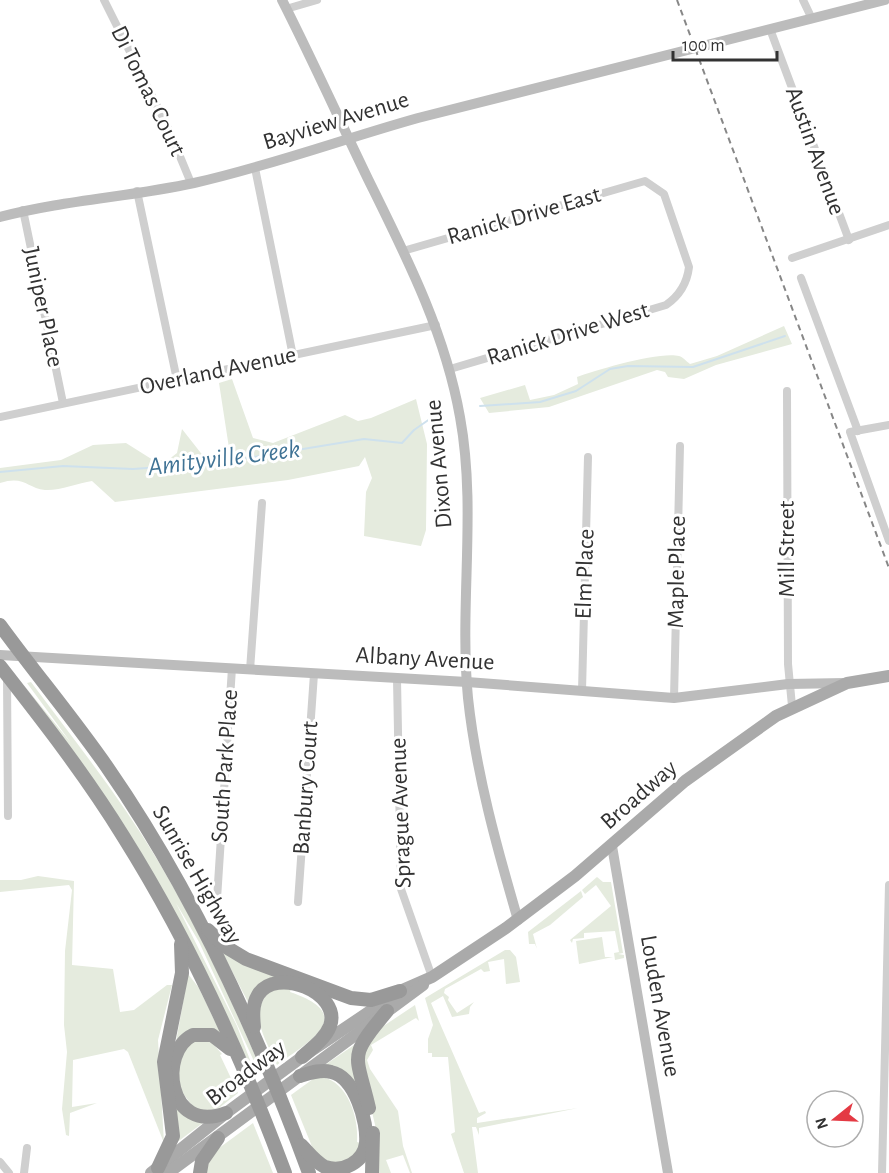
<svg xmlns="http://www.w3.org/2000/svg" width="889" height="1173" viewBox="0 0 889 1173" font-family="'Alegreya Sans',sans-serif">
<rect width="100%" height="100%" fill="#fff"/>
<g fill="#e5ebde">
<path d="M 784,326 L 792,344 L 716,365 L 684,379 L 668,377 L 665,372 L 657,370 L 549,407 L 489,413 L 480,398 L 525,385 L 530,400 L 554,395 L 578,384 L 577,377 C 596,370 660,351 679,356 C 683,357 686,361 690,364 L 717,356 Z"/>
<path d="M 232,379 L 253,438 L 273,443 L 345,415 L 358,421 L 371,418 L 416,399 L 427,444 L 426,530 L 421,546 L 364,536 L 366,492 L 372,478 L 365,457 L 359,466 L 288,480 L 115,502 L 92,481 C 78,483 59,491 45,490 C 27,488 24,475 0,483 L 0,468 L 61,460 L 93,445 L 126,443 L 153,460 L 168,460 L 177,453 L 182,429 L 204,457 L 229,448 L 219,383 Z"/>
<path d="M 31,682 C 63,725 96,767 126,811 C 181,891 224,981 261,1070 L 259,1072 L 199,942 L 176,903 L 237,1026 L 255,1073 L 252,1073 C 191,928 117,809 23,684 L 71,743 L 27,683 Z"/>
<polygon points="38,876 74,881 72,965 113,969 120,1012 134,1010 167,985 172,985 158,1040 164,1143 128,1052 124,1049 73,1060 72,1107 97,1103 70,1113 69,1136 66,1135 62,1109 67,1052 64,1025 65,951 72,890 69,885 0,892 0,880 21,880"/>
<polygon points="597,877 603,882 611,882 623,953 618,954 624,955 624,958 615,960 614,953 619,952 615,931 584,933 584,938 573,939 572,943 570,940 611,906 596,885 585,894 582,890"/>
<polygon points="581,891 583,897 550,925 533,934 537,949 535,944 529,944 528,932"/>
<polygon points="602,937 605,957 613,957 579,964 576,941"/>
<polygon points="219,946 275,973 274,981 249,1004"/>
<polygon points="505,950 510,950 516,957 520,982 506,984 504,959 488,962 490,971 484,972 481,969 445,989 444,993 449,997 448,1000 457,1013 474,1002 470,1007 469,1014 452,1017 443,996 431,1003 479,1113 485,1111 486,1113 477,1118 477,1123 578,1108 479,1128 479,1135 476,1127 472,1127 478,1173 464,1173 451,1134 455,1132 448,1057 432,1057 432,1053 428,1053 428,1039 433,1025 425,998"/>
<polygon points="188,974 199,988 220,1032 176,1042"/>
<path d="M 273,988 L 291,989 L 290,992 C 358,1015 310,1041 277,1065 C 265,1038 246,1012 273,988 Z"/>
<polygon points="415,1005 419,1021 416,1018 414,1019 371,1045 373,1050 367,1060 370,1069 398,1111 403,1146 412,1173 410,1173 403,1155 386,1160 391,1173 375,1173 376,1129 363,1073 365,1050 379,1029"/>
<path d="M 206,1036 L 222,1054 L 220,1055 L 238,1093 L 219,1108 L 198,1112 C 177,1088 172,1079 181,1047 Z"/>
<polygon points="357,1043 356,1084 325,1065"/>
<path d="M 322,1077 C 348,1082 359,1118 357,1142 L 361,1143 L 358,1154 L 342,1166 L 321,1160 L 313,1149 L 291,1095 L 313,1079 Z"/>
<polygon points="176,1104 204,1122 176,1143"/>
<polygon points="253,1123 273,1173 205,1173 211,1154"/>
</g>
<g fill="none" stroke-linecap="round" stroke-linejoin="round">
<g stroke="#cee1ed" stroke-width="2">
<polyline points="480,406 540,402 576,391 610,369 628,366 693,367 785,336"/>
<polyline points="0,472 63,466 133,469 217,463 364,439 402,443 414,430 437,414"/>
</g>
<g stroke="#cfcfcf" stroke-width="8">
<polyline points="104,0 169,130 191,183"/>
<polyline points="803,0 812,19"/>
<polyline points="286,9 317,0"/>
<polyline points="770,29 849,240"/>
<polyline points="255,168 293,356"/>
<polyline points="137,191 177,380"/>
<polyline points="23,210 63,403"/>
<path d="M 403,251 L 645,181 L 664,194 L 689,267 C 687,284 679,296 666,305 L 450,369"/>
<polyline points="792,258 889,225"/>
<polyline points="801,278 858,431"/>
<polyline points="787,391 788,664 792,706"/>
<polyline points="0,417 436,325"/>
<polyline points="889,425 850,432 889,541"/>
<polyline points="250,670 262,503"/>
<polyline points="7,676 8,816"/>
<polyline points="397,679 401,889 432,977"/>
<polyline points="582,691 588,457"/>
<polyline points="674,698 680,446"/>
<polyline points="217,899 232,668"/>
<polyline points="298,902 314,674"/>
<polyline points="0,1162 9,1173"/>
<polyline points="24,1173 27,1148"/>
<polyline points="882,1173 889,885"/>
</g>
<g stroke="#bcbcbc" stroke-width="10">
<path d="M 282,0 C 312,59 339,119 368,179 C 406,256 445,332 460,417 C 477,510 459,605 468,698 C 476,773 497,848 518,920"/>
<path d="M 0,217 C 64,200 130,197 194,183 C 270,166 343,139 418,118 L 885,0"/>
<polyline points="0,655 467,682 674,698 788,684 846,683"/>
<polyline points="612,846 668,1173"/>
</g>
<g stroke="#aaa" stroke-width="12">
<polyline points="151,1173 226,1113 302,1057 400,991 432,977 506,928 575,876 685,781 776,716 847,683 889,676"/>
<polyline points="168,1173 423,985"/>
</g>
<g stroke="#999" stroke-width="14">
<path d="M 0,625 C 35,673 73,718 107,767 C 193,891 257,1031 309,1173"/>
<path d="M 0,666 C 43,721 86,776 123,836 C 189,941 242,1057 285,1173"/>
<polyline points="208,930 226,947 246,959 351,998 371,1000 400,991"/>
<path d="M 254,1027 C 253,1017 252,1005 258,995 C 275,966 342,992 330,1026 C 325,1039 312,1048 302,1057"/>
<path d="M 300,1076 C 310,1073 321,1069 331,1072 C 355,1077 368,1122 366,1143 C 364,1162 343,1173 325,1167 C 315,1162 308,1152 301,1145"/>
<path d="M 369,1108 C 356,1052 347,1059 387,1011"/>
<path d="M 226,1113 C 167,1135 158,1052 193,1035 L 212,1035 L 230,1049"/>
<polyline points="158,1168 173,1136 164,1062 182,973 181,944"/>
<polyline points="200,1173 202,1161 218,1138"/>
<polyline points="372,1173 373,1133"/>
</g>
<polyline stroke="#878787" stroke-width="2" stroke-dasharray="6 4.5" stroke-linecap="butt" points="677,0 889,568"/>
</g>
<g text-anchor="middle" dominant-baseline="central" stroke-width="6" stroke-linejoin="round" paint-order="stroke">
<g font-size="24" fill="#323232" stroke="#fff">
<text transform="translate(148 91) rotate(64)">Di Tomas Court</text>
<text transform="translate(336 121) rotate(-17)">Bayview Avenue</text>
<text transform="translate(815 151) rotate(70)">Austin Avenue</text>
<text transform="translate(524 216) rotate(-16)">Ranick Drive East</text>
<text transform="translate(43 307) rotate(78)">Juniper Place</text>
<text transform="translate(568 334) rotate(-17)">Ranick Drive West</text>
<text transform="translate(218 371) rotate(-12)">Overland Avenue</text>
<text transform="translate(439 464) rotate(-95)">Dixon Avenue</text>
<text transform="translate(787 549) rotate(-90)">Mill Street</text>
<text transform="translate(677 572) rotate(-89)">Maple Place</text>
<text transform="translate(585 574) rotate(-88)">Elm Place</text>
<text transform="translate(425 659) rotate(3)">Albany Avenue</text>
<text transform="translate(225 766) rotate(-86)">South Park Place</text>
<text transform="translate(306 788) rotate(-86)">Banbury Court</text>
<text transform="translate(639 795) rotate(-41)">Broadway</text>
<text transform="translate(401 813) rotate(-92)">Sprague Avenue</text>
<text transform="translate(197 875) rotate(60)">Sunrise Highway</text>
<text transform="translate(660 1006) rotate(80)">Louden Avenue</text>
<text transform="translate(246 1073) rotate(-37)">Broadway</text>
</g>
<g font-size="26" font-style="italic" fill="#407395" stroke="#fff">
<text transform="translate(224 458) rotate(-7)">Amityville Creek</text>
</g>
</g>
<g transform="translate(835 1119) rotate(252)"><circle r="28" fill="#ffffff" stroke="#adadad" stroke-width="1.5"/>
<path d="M0-4.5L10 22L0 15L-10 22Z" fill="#e43a44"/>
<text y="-9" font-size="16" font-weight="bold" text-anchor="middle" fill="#323232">N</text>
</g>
<path d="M673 51v9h104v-9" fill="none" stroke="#323232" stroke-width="3"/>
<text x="682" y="51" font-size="18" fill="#323232" stroke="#ffffff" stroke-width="4.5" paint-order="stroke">100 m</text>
</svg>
